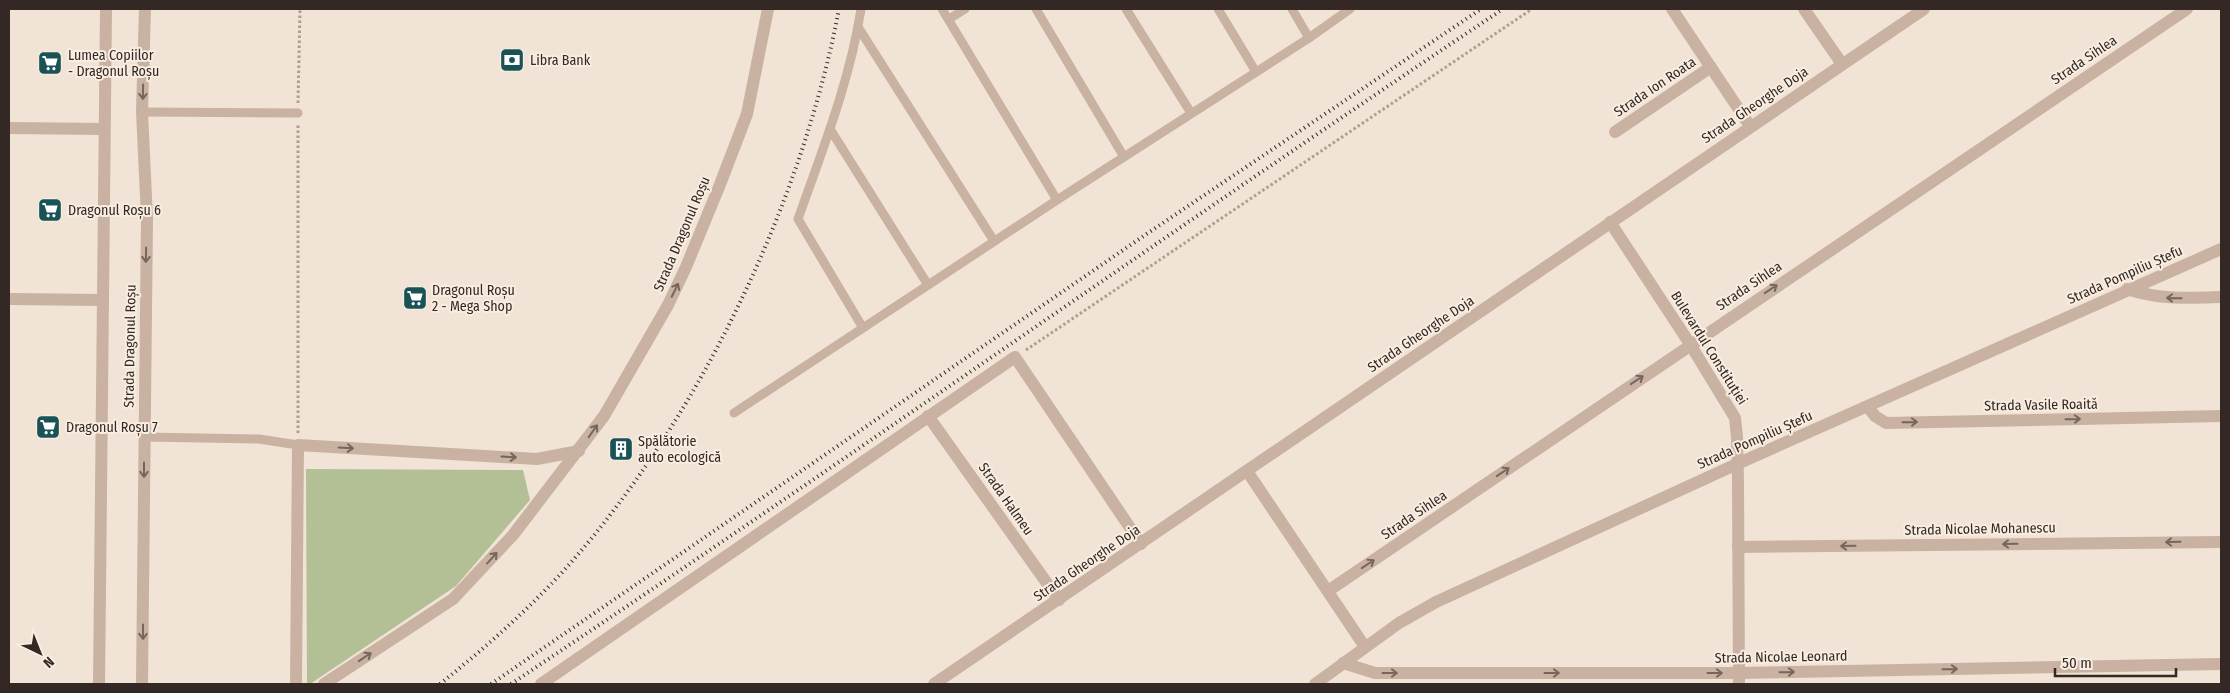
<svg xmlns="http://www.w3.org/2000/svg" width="2230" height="693" viewBox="0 0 2230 693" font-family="'Fira Sans Condensed',sans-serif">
<rect width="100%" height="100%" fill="#f1e3d5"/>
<polygon fill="#b3c096" points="306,469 523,470 530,500 456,586 310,684 307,684"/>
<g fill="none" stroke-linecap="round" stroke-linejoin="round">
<g stroke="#b49c8c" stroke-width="3" stroke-dasharray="2.5 2.5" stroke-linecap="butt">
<polyline points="298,103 300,9"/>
<polyline points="1026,350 1532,9"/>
<polyline points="298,433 298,124"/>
</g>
<g stroke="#c9b2a2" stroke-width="9">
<path d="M 861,9 C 850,81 822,151 798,219 L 863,328"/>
<polyline points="942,9 1057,200"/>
<polyline points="1036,9 1124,157"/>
<polyline points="1126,9 1191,113"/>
<polyline points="1218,9 1256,72"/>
<polyline points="1292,9 1309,38"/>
<polyline points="949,19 965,9"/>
<polyline points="858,27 994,241"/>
<polyline points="142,112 298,113"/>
<polyline points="830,129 928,285"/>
<polyline points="734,413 1057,200 1309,38 1350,9"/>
<polyline points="145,437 259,439 298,445"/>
</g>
<g stroke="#c9b2a2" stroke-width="12">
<polyline points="9,128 104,129"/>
<polyline points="9,299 102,300"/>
<polyline points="99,684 106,9"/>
</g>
<g stroke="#c9b2a2" stroke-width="12">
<polyline points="1672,9 1750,126"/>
<polyline points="1804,9 1842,64"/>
<polyline points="1615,132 1711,67"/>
<polyline points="1610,222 1690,344 1735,418 1737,437 1738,483 1739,684"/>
<path d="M 2127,289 C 2160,300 2188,298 2221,297"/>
<polyline points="1868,407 1875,416 1886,423 2221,416"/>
<polyline points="928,416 1059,600"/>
<polyline points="1247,471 1365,647"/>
<polyline points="1738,547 2221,542"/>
<polyline points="1328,591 2187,9"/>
<polyline points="1343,663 1375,673 1738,673 2221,664"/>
<polyline points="142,684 147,218 142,112 145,9"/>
<polyline points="296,684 298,445 537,459 579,451"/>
<polyline points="324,684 453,599 513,535 604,416 668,305 686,267 719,187 747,114 768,9"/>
<polyline points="541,684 1015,357 1141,544"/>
<polyline points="934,684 1924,9"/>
<polyline points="1315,684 1399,623 1436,602 1737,464 2221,249"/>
</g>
<g stroke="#332824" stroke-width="4" stroke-dasharray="1 4" stroke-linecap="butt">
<path d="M 440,684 C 485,648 528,610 567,567 C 699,419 802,203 839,9"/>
<polyline points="491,684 1148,233 1481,9"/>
<path d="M 511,684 C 844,462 1170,231 1503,9"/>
</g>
</g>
<defs><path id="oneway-shaft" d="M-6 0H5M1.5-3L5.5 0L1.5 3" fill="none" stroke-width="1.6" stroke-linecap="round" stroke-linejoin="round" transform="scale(1.25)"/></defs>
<g stroke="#76665d">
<use href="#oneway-shaft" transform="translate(143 92) rotate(91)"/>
<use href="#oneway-shaft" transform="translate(146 255) rotate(91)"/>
<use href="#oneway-shaft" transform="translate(1771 289) rotate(-34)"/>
<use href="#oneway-shaft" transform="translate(675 290) rotate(-64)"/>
<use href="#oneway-shaft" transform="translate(2174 298) rotate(-179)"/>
<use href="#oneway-shaft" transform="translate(1637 380) rotate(-34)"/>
<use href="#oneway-shaft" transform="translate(2073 419) rotate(-1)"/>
<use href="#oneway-shaft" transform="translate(1910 422) rotate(-1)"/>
<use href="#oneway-shaft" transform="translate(593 431) rotate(-55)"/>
<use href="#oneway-shaft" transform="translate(346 448) rotate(3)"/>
<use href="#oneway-shaft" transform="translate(509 457) rotate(3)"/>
<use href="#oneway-shaft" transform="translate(144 470) rotate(90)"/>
<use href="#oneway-shaft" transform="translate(1503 472) rotate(-34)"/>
<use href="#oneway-shaft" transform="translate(2173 542) rotate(179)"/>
<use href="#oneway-shaft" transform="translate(2010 544) rotate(179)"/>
<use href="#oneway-shaft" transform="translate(1848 546) rotate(179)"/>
<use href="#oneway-shaft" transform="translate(492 558) rotate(-48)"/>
<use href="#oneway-shaft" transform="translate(1368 564) rotate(-34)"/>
<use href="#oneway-shaft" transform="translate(143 632) rotate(90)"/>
<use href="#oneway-shaft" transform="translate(365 657) rotate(-34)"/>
<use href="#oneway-shaft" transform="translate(1950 669) rotate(-1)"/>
<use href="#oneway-shaft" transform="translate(1787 672) rotate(-1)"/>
<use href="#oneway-shaft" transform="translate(1390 673)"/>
<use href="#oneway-shaft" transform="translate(1552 673)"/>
<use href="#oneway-shaft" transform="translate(1715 673)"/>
</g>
<defs>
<symbol id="bank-square" viewBox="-11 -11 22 22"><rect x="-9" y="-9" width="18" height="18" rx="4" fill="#195355" stroke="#f9ede1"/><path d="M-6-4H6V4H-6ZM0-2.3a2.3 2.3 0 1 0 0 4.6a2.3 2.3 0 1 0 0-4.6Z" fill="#fff"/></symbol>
<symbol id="supermarket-square" viewBox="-11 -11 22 22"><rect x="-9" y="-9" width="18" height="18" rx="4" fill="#195355" stroke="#f9ede1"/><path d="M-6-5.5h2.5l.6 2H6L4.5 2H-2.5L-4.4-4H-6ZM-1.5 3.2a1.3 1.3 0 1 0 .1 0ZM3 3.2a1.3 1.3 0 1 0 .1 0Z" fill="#fff"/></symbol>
<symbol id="building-square" viewBox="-11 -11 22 22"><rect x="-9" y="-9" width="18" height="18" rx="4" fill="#195355" stroke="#f9ede1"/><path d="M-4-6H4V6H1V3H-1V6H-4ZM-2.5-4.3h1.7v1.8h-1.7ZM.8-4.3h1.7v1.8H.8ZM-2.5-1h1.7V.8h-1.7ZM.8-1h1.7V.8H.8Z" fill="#fff"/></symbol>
</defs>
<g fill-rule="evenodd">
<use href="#bank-square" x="498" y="46" width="28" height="28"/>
<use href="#supermarket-square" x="36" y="49" width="28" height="28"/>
<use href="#supermarket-square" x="36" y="196" width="28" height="28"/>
<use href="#supermarket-square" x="401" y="284" width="28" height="28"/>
<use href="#supermarket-square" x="34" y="413" width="28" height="28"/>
<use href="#building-square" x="607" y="435" width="28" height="28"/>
</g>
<g text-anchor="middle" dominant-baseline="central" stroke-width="4" stroke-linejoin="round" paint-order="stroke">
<g font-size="14" fill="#332824" stroke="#f9ede1" text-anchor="start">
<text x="68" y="55">Lumea Copiilor<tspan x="68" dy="16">- Dragonul Roșu</tspan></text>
<text x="530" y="60">Libra Bank</text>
<text x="68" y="210">Dragonul Roșu 6</text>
<text x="432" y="290">Dragonul Roșu<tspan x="432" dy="16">2 - Mega Shop</tspan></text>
<text x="66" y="427">Dragonul Roșu 7</text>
<text x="638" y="441">Spălătorie<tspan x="638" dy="16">auto ecologică</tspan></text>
</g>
<g font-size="14" fill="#332824" stroke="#f9ede1">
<text transform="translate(2084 60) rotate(-34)">Strada Sihlea</text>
<text transform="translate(1655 87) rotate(-34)">Strada Ion Roata</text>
<text transform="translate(1755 105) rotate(-34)">Strada Gheorghe Doja</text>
<text transform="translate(682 234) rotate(-67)">Strada Dragonul Roșu</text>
<text transform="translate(2125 275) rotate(-24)">Strada Pompiliu Ștefu</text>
<text transform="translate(1749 286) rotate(-34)">Strada Sihlea</text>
<text transform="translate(1421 334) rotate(-34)">Strada Gheorghe Doja</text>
<text transform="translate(130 346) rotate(-89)">Strada Dragonul Roșu</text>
<text transform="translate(1709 348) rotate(58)">Bulevardul Constituției</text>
<text transform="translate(2041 405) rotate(-1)">Strada Vasile Roaită</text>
<text transform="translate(1755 440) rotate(-24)">Strada Pompiliu Ștefu</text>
<text transform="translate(1006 499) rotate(55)">Strada Halmeu</text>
<text transform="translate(1414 515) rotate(-34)">Strada Sihlea</text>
<text transform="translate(1980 529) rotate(-1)">Strada Nicolae Mohanescu</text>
<text transform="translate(1087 563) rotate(-34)">Strada Gheorghe Doja</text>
<text transform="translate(1781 657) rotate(-1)">Strada Nicolae Leonard</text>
</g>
</g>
<rect width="2230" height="693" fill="none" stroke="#332824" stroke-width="20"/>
<g transform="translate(40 653) rotate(137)" stroke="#f9ede1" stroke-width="4" paint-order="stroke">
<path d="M0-4L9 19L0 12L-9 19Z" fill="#332824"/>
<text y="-8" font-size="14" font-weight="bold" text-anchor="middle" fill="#332824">N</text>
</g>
<path d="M2055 668v8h121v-8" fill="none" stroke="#332824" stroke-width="2.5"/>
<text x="2062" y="668" font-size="15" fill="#332824" stroke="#f9ede1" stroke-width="4" paint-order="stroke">50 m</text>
</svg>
